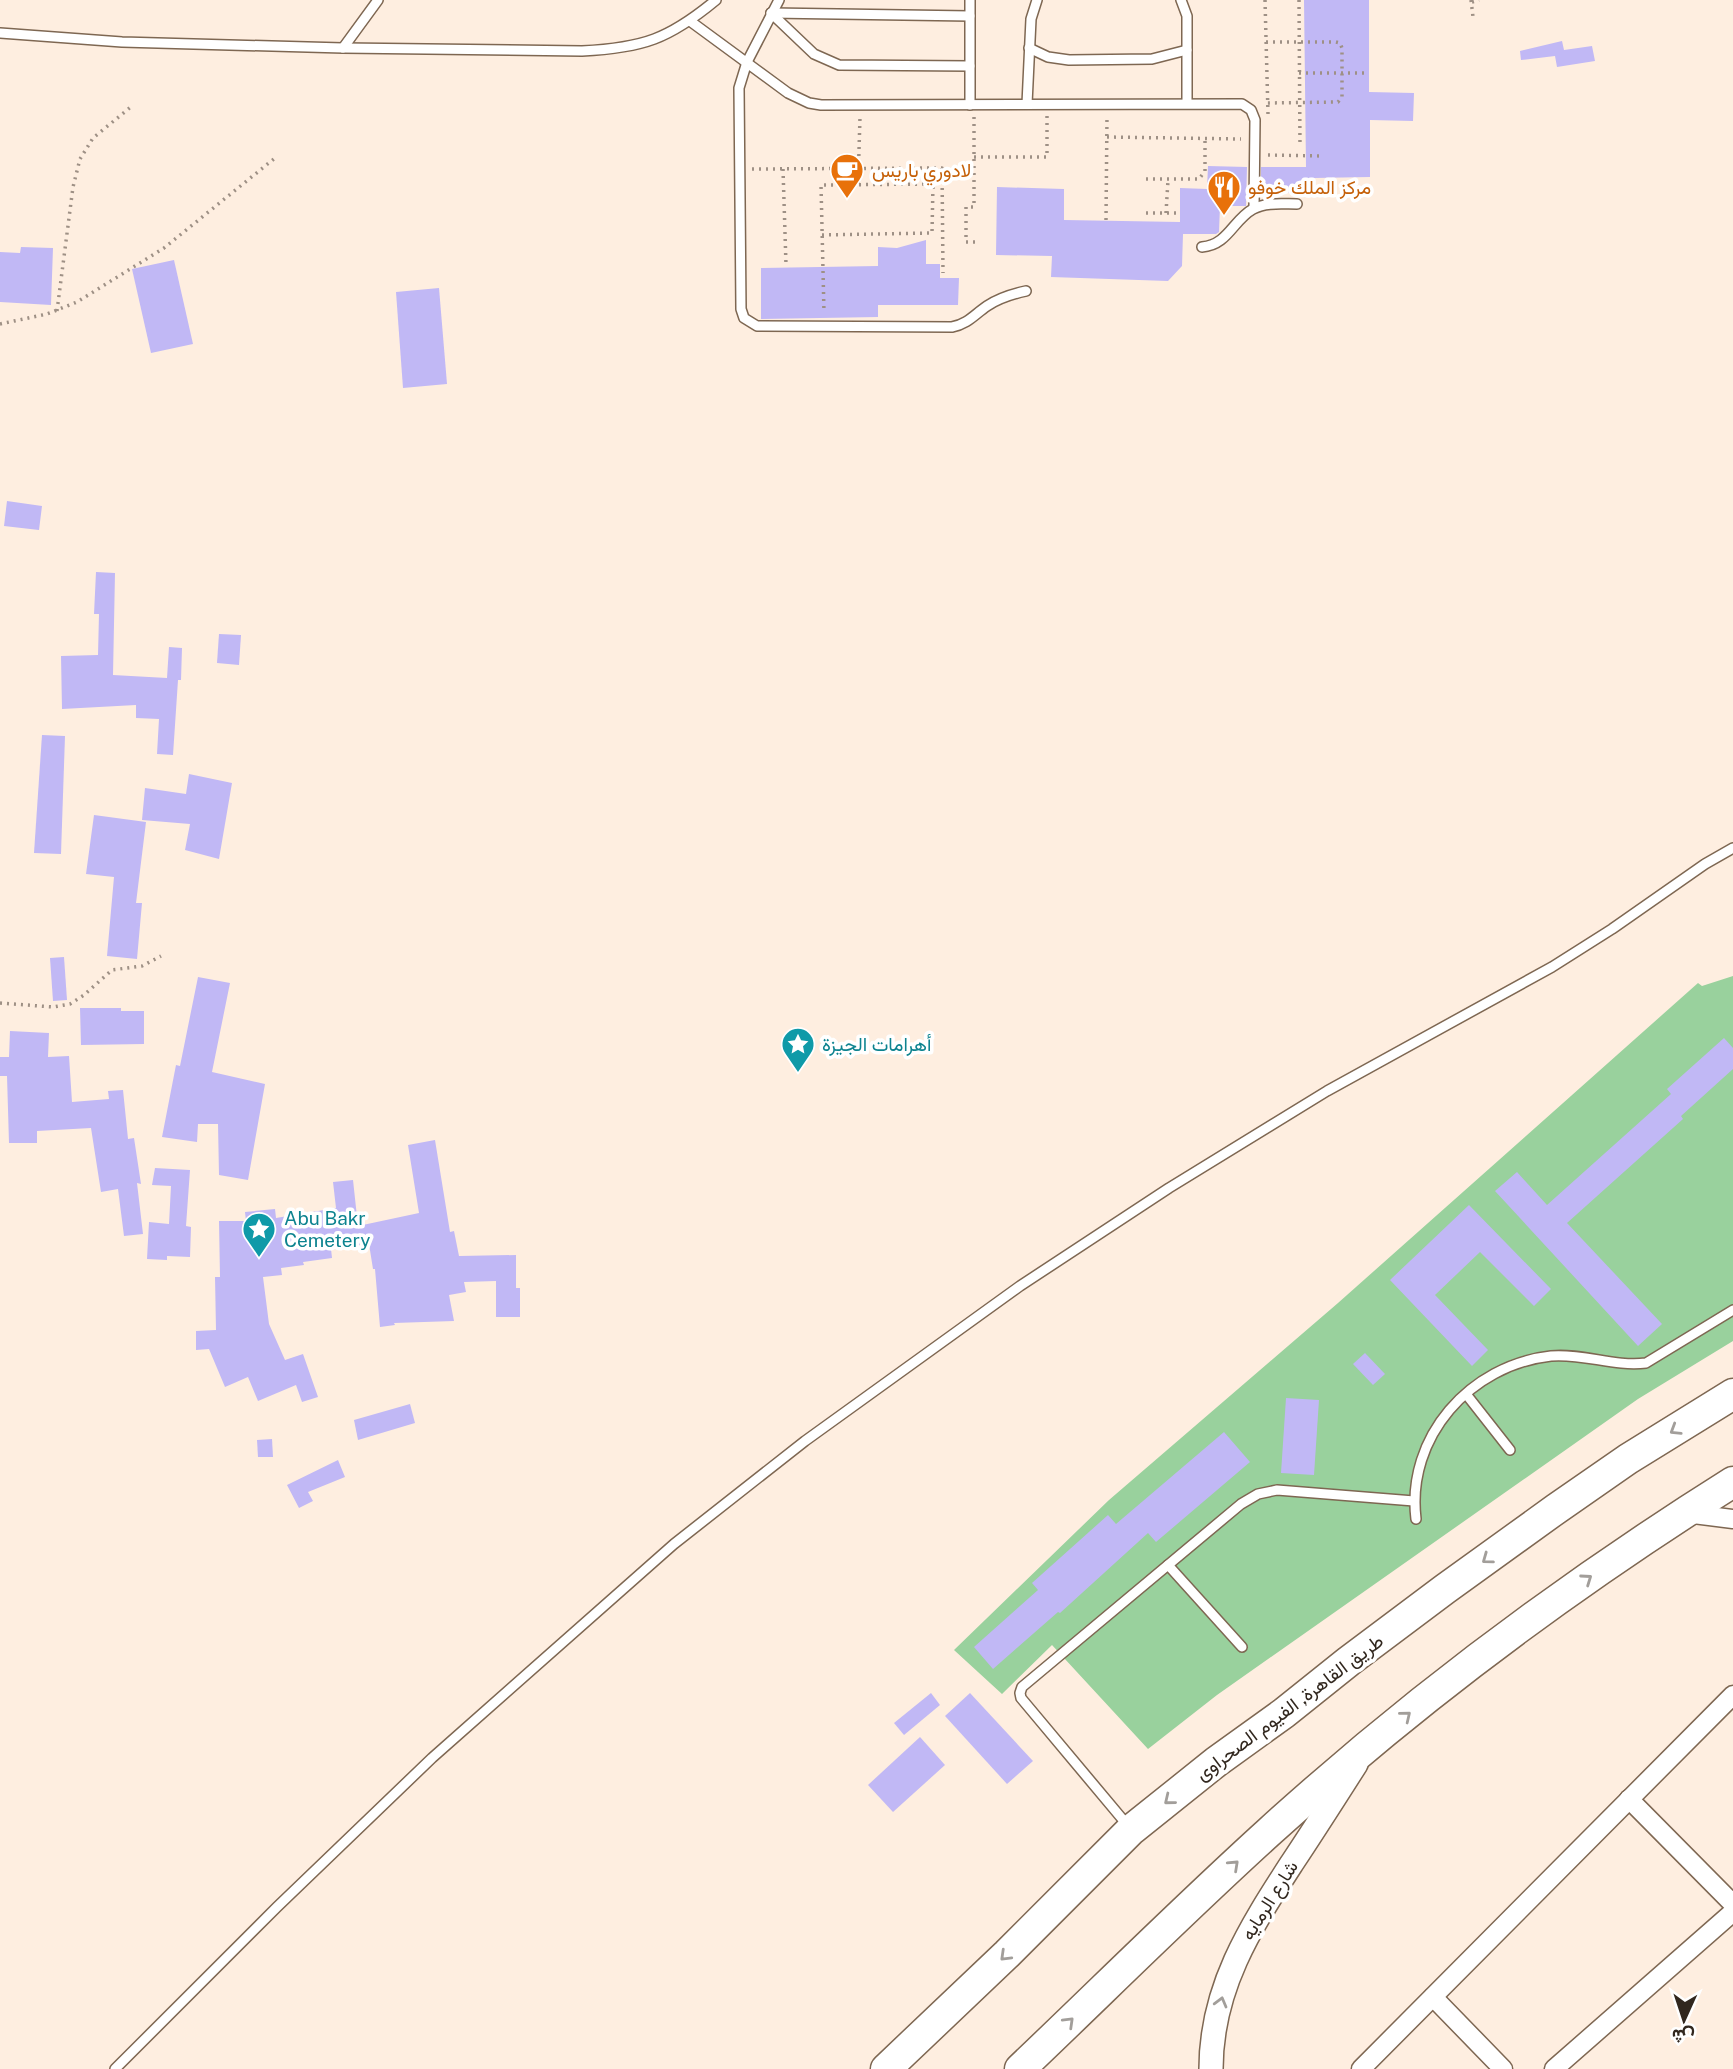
<svg xmlns="http://www.w3.org/2000/svg" width="1733" height="2069" viewBox="0 0 1733 2069" font-family="'Public Sans',Vazirmatn,sans-serif">
<rect width="100%" height="100%" fill="#feeee0"/>
<polygon fill="#99d19d" points="1733,976 1733,1341 1638,1399 1217,1695 1148,1749 1052,1645 1002,1694 954,1650 1109,1500 1338,1303 1698,983 1702,986"/>
<g fill="#c1b8f5">
<polygon points="1304,0 1369,0 1369,92 1414,93 1413,121 1370,120 1370,177 1314,178 1313,193 1261,192 1261,167 1306,167"/>
<polygon points="1562,41 1564,50 1592,46 1595,61 1557,67 1555,56 1521,60 1520,51"/>
<polygon points="1208,166 1247,167 1246,206 1220,206 1219,232 1216,234 1183,234 1182,266 1168,281 1051,277 1052,256 996,255 997,187 1064,189 1064,220 1180,222 1180,188 1207,189"/>
<polygon points="926,240 926,264 940,264 940,278 959,278 958,305 878,305 878,317 761,319 761,268 878,266 878,247 897,248"/>
<polygon points="21,247 53,248 51,305 0,302 0,252 20,253"/>
<polygon points="174,260 193,344 151,353 132,269"/>
<polygon points="439,288 447,384 403,388 396,292"/>
<polygon points="7,501 42,506 39,530 4,526"/>
<polygon points="96,572 115,573 113,675 167,678 169,647 182,648 181,680 178,680 173,755 157,754 159,719 136,718 136,705 62,709 61,656 98,655 99,614 94,614"/>
<polygon points="219,634 241,635 239,665 217,663"/>
<polygon points="42,735 65,736 61,854 34,853"/>
<polygon points="189,774 232,783 219,859 185,850 190,824 142,820 145,788 186,794"/>
<polygon points="94,815 146,822 136,903 142,903 137,959 107,956 114,877 86,874"/>
<polygon points="64,957 67,1000 53,1001 50,958"/>
<polygon points="198,977 230,983 212,1072 265,1084 248,1180 219,1175 218,1124 198,1124 197,1142 162,1137 176,1065 180,1066"/>
<polygon points="80,1008 121,1008 121,1011 144,1011 144,1044 81,1045"/>
<polygon points="10,1031 49,1033 48,1057 69,1056 72,1102 109,1099 108,1091 123,1090 128,1139 134,1138 141,1184 137,1183 143,1234 124,1236 118,1189 101,1192 91,1128 37,1131 37,1143 9,1143 7,1076 0,1076 0,1057 9,1057"/>
<polygon points="1724,1038 1733,1048 1733,1069 1681,1116 1683,1119 1567,1223 1662,1324 1638,1346 1495,1191 1517,1172 1547,1205 1671,1094 1667,1089"/>
<polygon points="435,1140 450,1232 454,1231 459,1256 516,1255 516,1288 520,1288 520,1317 496,1317 496,1281 464,1282 466,1292 449,1295 454,1321 394,1323 395,1325 380,1327 375,1269 373,1269 369,1244 331,1249 332,1258 303,1262 304,1265 281,1268 282,1275 263,1277 269,1324 285,1360 303,1354 318,1397 302,1402 296,1385 258,1401 248,1377 225,1387 209,1349 196,1350 196,1331 216,1330 215,1277 220,1277 219,1221 246,1221 245,1212 275,1209 276,1218 336,1208 333,1182 353,1180 358,1226 419,1213 408,1145"/>
<polygon points="155,1168 190,1170 186,1226 191,1227 190,1257 167,1256 167,1260 147,1259 149,1222 169,1224 171,1186 152,1185"/>
<polygon points="1469,1205 1551,1289 1534,1306 1480,1252 1435,1295 1488,1350 1472,1366 1390,1280"/>
<polygon points="1365,1353 1385,1374 1373,1385 1353,1364"/>
<polygon points="1286,1398 1319,1400 1314,1475 1281,1473"/>
<polygon points="410,1404 415,1423 358,1440 354,1420"/>
<polygon points="1224,1432 1250,1462 1156,1542 1148,1533 1060,1613 1058,1612 993,1669 974,1647 1038,1590 1032,1583 1108,1515 1116,1524"/>
<polygon points="272,1439 273,1457 258,1457 257,1440"/>
<polygon points="338,1460 345,1477 308,1492 313,1501 299,1508 287,1485"/>
<polygon points="931,1693 940,1705 904,1735 894,1723"/>
<polygon points="970,1693 1033,1761 1007,1784 945,1716"/>
<polygon points="920,1737 945,1765 893,1812 868,1785"/>
</g>
<g fill="none" stroke-linecap="round" stroke-linejoin="round">
<defs>
<g id="lane">
<path d="M 779,0 L 747,62 L 739,88 L 741,309 L 744,318 L 757,326 L 952,327 C 968,324 975,314 987,306 C 999,298 1012,294 1026,291"/>
<polyline points="970,0 970,105"/>
<polyline points="1181,0 1187,16 1187,103"/>
<polyline points="771,13 814,54 839,65 970,66"/>
<polyline points="771,13 970,16"/>
<polyline points="690,21 788,93 809,103 821,105 1242,104 1251,110 1255,120 1254,208"/>
<path d="M 0,33 L 122,42 L 343,48 L 582,51 C 643,48 669,39 716,0"/>
<polyline points="343,48 378,0"/>
<polyline points="1029,48 1048,57 1069,60 1152,59 1187,50"/>
<polyline points="1027,104 1031,19 1037,0"/>
<path d="M 1202,247 C 1228,245 1233,220 1253,209 C 1266,202 1282,204 1297,204"/>
<polyline points="1466,1394 1510,1450"/>
<path d="M 1416,1519 C 1406,1437 1470,1365 1551,1356 C 1583,1353 1614,1367 1646,1363 L 1733,1310"/>
<polyline points="1168,1565 1242,1647"/>
<polyline points="1129,1827 1021,1698 1020,1693 1022,1687 1241,1504 1258,1494 1277,1490 1414,1501"/>
<polyline points="115,2069 277,1907 432,1758 674,1544 805,1441 1020,1286 1169,1188 1327,1091 1552,967 1612,929 1705,864 1733,848"/>
</g>
<g id="street">
<polyline points="1685,1513 1733,1519"/>
<polyline points="1629,1799 1733,1904"/>
<polyline points="1433,1997 1503,2069"/>
<polyline points="1361,2069 1733,1695"/>
<polyline points="1554,2069 1733,1912"/>
</g>
<path id="secondary" d="M 1211,2069 C 1211,1988 1250,1928 1292,1863 C 1314,1830 1335,1797 1356,1764"/>
<g id="highway">
<polyline points="886,2069 1007,1954 1131,1830 1216,1762 1284,1713 1349,1661 1445,1589 1556,1509 1628,1459 1733,1394"/>
<path d="M 1020,2069 C 1103,1990 1184,1909 1269,1832 C 1412,1702 1569,1585 1733,1482"/>
</g>
</defs>
<use href="#lane" stroke="#7e6752" stroke-width="12"/>
<use href="#street" stroke="#7e6752" stroke-width="21"/>
<use href="#secondary" stroke="#7e6752" stroke-width="26"/>
<use href="#highway" stroke="#7e6752" stroke-width="33"/>
<g stroke="#9e9085" stroke-width="3.5" stroke-dasharray="2 5" stroke-linecap="butt">
<polyline points="1265,0 1268,114"/>
<polyline points="1299,0 1300,147"/>
<polyline points="1471,0 1473,17"/>
<polyline points="1472,2 1479,0"/>
<polyline points="1266,42 1336,42 1340,43 1342,48 1342,97 1338,102 1267,103"/>
<polyline points="1299,73 1366,73"/>
<polyline points="974,117 974,207 966,207 966,242 980,242"/>
<polyline points="1107,137 1241,139"/>
<polyline points="1268,155 1324,156"/>
<polyline points="974,157 1047,157 1047,116"/>
<polyline points="752,169 942,168 943,273"/>
<polyline points="783,169 786,265"/>
<polyline points="1146,179 1199,179 1205,171 1205,139"/>
<polyline points="858,184 860,117"/>
<polyline points="1146,213 1176,213"/>
<polyline points="1166,213 1168,180"/>
<polyline points="1106,220 1107,116"/>
<polyline points="822,235 932,233 933,184 821,185 824,313"/>
<polyline points="57,311 73,187 80,159 93,138 132,106"/>
<polyline points="0,324 47,314 77,302 164,248 275,158"/>
<polyline points="0,1003 53,1007 70,1004 84,995 112,970 142,966 161,956"/>
</g>
<use href="#lane" stroke="#fff" stroke-width="9"/>
<use href="#street" stroke="#fff" stroke-width="18"/>
<use href="#secondary" stroke="#fff" stroke-width="23"/>
<use href="#highway" stroke="#fff" stroke-width="30"/>
</g>
<defs><path id="oneway-chevron" d="M-2-3.5L2.5 0L-2 3.5" fill="none" stroke-width="1.6" stroke-linecap="round" stroke-linejoin="round" transform="scale(1.75)"/></defs>
<g stroke="#a29e9a">
<use href="#oneway-chevron" transform="translate(1675 1430) rotate(148)"/>
<use href="#oneway-chevron" transform="translate(1487 1559) rotate(144)"/>
<use href="#oneway-chevron" transform="translate(1587 1579) rotate(-35)"/>
<use href="#oneway-chevron" transform="translate(1406 1716) rotate(-39)"/>
<use href="#oneway-chevron" transform="translate(1169 1800) rotate(141)"/>
<use href="#oneway-chevron" transform="translate(1234 1865) rotate(-43)"/>
<use href="#oneway-chevron" transform="translate(1005 1956) rotate(136)"/>
<use href="#oneway-chevron" transform="translate(1221 2002) rotate(-75)"/>
<use href="#oneway-chevron" transform="translate(1069 2022) rotate(-44)"/>
</g>
<defs>
<symbol id="cafe-pin" viewBox="-11 -11 22 30"><path d="M0 17L-7.5 6A9.5 9.5 0 1 1 7.5 6Z" fill="#e8710a" stroke="#fff"/><path d="M-5.5-4.5H6V0H3Q3 3.5 0 3.5H-2.5Q-5.5 3.5-5.5 0ZM3-3.2v2h1.7v-2ZM-6 4.5H4V6H-6Z" fill="#fff"/></symbol>
<symbol id="restaurant-pin" viewBox="-11 -11 22 30"><path d="M0 17L-7.5 6A9.5 9.5 0 1 1 7.5 6Z" fill="#e8710a" stroke="#fff"/><path d="M-5-6h1v4h1v-4h1v4h1v-4h1v5L-1.5 .5V6h-2V.5L-5-1ZM5-6V6H3V1.5H1.5Q1.5-4 5-6Z" fill="#fff"/></symbol>
<symbol id="sight-pin" viewBox="-11 -11 22 30"><path d="M0 17L-7.5 6A9.5 9.5 0 1 1 7.5 6Z" fill="#0f9aa8" stroke="#fff"/><path d="M0-6L1.8-2.2L6-1.7L2.9 1.2L3.7 5.4L0 3.3L-3.7 5.4L-2.9 1.2L-6-1.7L-1.8-2.2Z" fill="#fff"/></symbol>
</defs>
<g fill-rule="evenodd">
<use href="#cafe-pin" x="828" y="151" width="38" height="52"/>
<use href="#restaurant-pin" x="1205" y="168" width="38" height="52"/>
<use href="#sight-pin" x="779" y="1025" width="38" height="52"/>
<use href="#sight-pin" x="240" y="1210" width="38" height="52"/>
</g>
<g text-anchor="middle" dominant-baseline="central" stroke-width="7" stroke-linejoin="round" paint-order="stroke">
<g font-size="19" fill="#c56008" stroke="#fff" text-anchor="start">
<text x="872" y="170">لادوري باريس</text>
<text x="1248" y="187">مركز الملك خوفو</text>
</g>
<g font-size="19" fill="#0d838f" stroke="#fff" text-anchor="start">
<text x="822" y="1044">أهرامات الجيزة</text>
<text x="284" y="1218">Abu Bakr<tspan x="284" dy="22">Cemetery</tspan></text>
</g>
<g font-size="19" fill="#31271e" stroke="#fff">
<text transform="translate(1289 1707) rotate(-37)">طريق القاهرة, الفيوم الصحراوى</text>
<text transform="translate(1269 1900) rotate(-58)">شارع الرمايه</text>
</g>
</g>
<g transform="translate(1684 2020) rotate(183)" stroke="#ffffff" stroke-width="5" paint-order="stroke">
<path d="M0-5L12 26L0 18L-12 26Z" fill="#31271e"/>
<text y="-10" font-size="19" font-weight="bold" text-anchor="middle" fill="#31271e">ش</text>
</g>
</svg>
